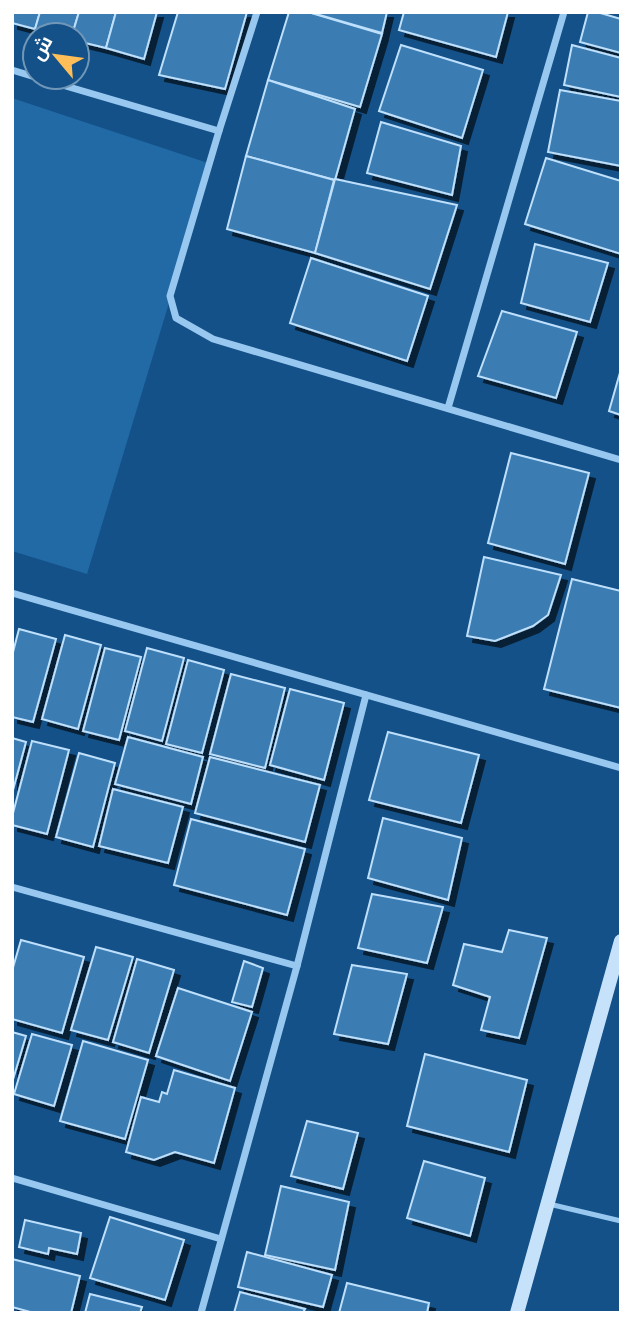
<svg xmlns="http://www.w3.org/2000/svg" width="633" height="1325" viewBox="0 0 633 1325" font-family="Lato,Cairo,sans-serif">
<defs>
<filter id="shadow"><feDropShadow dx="6" dy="6" stdDeviation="0" flood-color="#0009"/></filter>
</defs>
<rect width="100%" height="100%" fill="#135188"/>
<polygon fill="#226aa6" points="12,98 211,164 87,574 12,551"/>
<g fill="#3b7cb2" stroke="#bee0fc" stroke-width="2" filter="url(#shadow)">
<polygon points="12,12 40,12 35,29 12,23"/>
<polygon points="40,12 79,12 72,35 57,35 35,29"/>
<polygon points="79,12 116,12 106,48 77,41 77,35 72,35"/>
<polygon points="116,12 157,12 144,59 106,48"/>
<polygon points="178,12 247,12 225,89 159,75"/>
<polygon points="289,12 308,12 382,34 360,107 268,80"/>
<polygon points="309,12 387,12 382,33"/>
<polygon points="404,12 508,12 496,57 399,30"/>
<polygon points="588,12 597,12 621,19 621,53 580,42"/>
<polygon points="401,45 483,70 462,138 379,111"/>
<polygon points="572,45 621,58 621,97 564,85"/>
<polygon points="268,80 355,109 335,180 246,156"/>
<polygon points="560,90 621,101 621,166 548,152"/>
<polygon points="381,122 461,146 452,195 367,173"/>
<polygon points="246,156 334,180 315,253 227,229"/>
<polygon points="546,158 621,181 621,254 525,224"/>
<polygon points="335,179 457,205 430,289 315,253"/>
<polygon points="535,244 608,263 590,322 521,303"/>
<polygon points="311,258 428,296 407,361 290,323"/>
<polygon points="502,311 577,332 556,398 478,376"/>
<polygon points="621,369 621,415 609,411"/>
<polygon points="511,453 589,473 565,564 488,543"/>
<polygon points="484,557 561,575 548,615 533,626 495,641 467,636"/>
<polygon points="572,579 621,591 621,708 544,689"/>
<polygon points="19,629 56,639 33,722 12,717 12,656"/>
<polygon points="65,635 101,645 78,729 42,719"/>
<polygon points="105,648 141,657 119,740 83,731"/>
<polygon points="147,648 184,658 162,741 125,731"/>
<polygon points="188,660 224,670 202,753 166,744"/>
<polygon points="231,674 285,688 265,768 210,754"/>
<polygon points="290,689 344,703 324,780 270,765"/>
<polygon points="388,732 479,755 461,823 369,800"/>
<polygon points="128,737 203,757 191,804 115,784"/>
<polygon points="12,738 26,742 12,794"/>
<polygon points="32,741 69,750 47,834 12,825 12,817"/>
<polygon points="79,753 115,763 93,847 56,837"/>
<polygon points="210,757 320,785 305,842 195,813"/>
<polygon points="113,789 183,807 168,863 99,846"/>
<polygon points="383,818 462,838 448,900 368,878"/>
<polygon points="191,819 305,849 287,915 174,885"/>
<polygon points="372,894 443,907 427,963 358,948"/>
<polygon points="509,930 547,938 519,1038 481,1030 490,997 453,985 464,944 502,952"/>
<polygon points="21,940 84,957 62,1033 12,1019 12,971"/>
<polygon points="96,947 133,957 108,1040 71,1030"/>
<polygon points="137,959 174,970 149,1053 113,1042"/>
<polygon points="244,961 263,968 252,1007 232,1002"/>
<polygon points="352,965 407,974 388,1044 334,1034"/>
<polygon points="178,988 252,1012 230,1081 156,1056"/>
<polygon points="12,1032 26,1036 12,1083"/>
<polygon points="32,1034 72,1045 54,1106 14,1094"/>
<polygon points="83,1041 148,1060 125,1139 60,1121"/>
<polygon points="425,1054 527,1080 509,1152 407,1126"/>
<polygon points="174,1070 235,1088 214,1163 175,1152 154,1160 126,1152 141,1097 159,1102 162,1092 167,1094"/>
<polygon points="307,1121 358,1133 343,1189 291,1176"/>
<polygon points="424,1161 485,1178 470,1236 407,1218"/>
<polygon points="281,1186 349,1202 335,1270 265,1255"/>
<polygon points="110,1217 184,1240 165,1300 90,1278"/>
<polygon points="25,1220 81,1233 77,1254 49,1248 48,1254 19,1247"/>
<polygon points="247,1252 332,1275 323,1307 238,1287"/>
<polygon points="12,1259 80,1276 71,1313 34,1313 12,1307"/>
<polygon points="347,1283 429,1303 427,1313 339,1313"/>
<polygon points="240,1292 305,1309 303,1313 234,1313"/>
<polygon points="90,1294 142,1307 140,1313 85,1313"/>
</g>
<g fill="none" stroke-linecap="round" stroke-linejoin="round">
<polyline stroke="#98c8f0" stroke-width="5" points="549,1204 621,1221"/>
<g stroke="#98c8f0" stroke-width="7">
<polyline points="257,12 219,131 170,296 176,318 213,339 621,460"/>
<polyline points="12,70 35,77"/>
<polyline points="35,77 219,131"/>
<polyline points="448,408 564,12"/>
<polyline points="12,593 621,768"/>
<polyline points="12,887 297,966"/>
<polyline points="12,1178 221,1239"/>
<polyline points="201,1313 297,966 366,695"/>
</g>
<polyline stroke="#c6e2fb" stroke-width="14" points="517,1313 621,941"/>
</g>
<rect width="633" height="1325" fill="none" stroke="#ffffff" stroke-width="28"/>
<g transform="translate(56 56) rotate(299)"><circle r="33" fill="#135188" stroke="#7197b8" stroke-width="2"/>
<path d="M0-5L12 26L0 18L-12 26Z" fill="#ffbe57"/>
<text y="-10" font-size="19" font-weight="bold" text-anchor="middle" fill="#ffffff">ش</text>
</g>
</svg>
